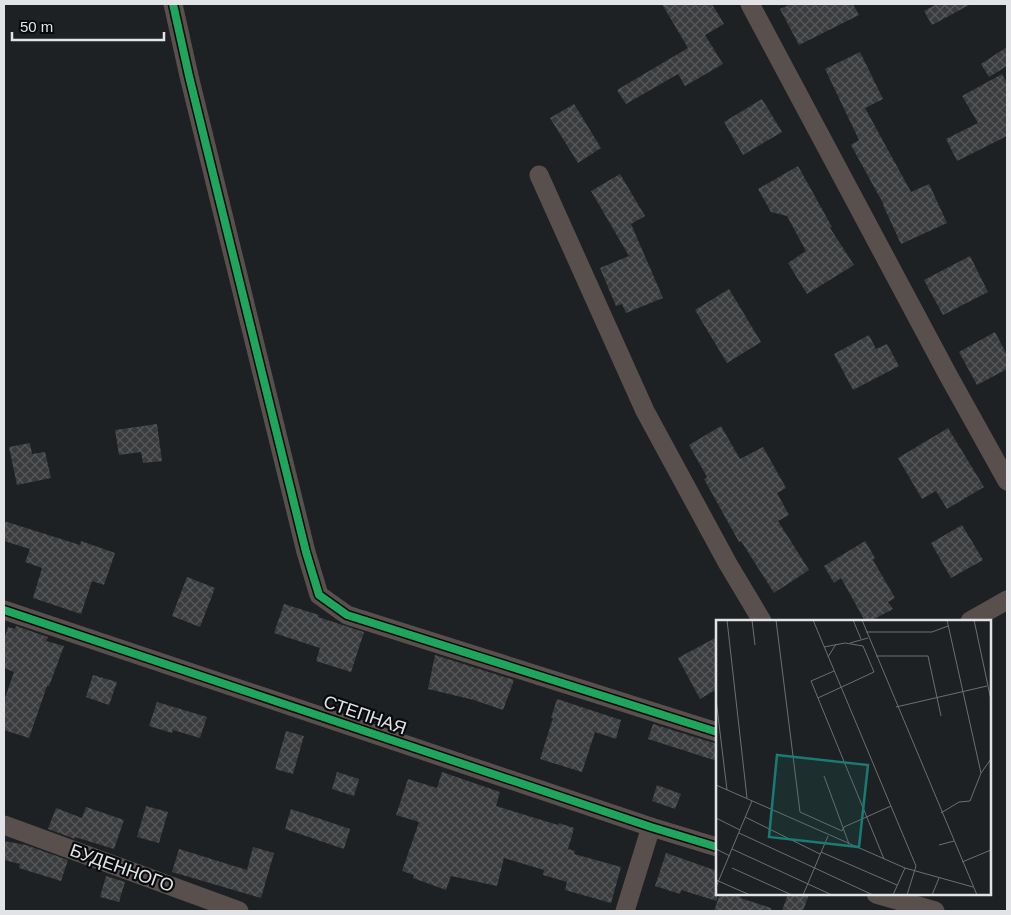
<svg xmlns="http://www.w3.org/2000/svg" width="1011" height="915" viewBox="0 0 1011 915" font-family="Helvetica,sans-serif">
<defs>
<pattern id="building-cross-hatch" width="8" height="8" patternUnits="userSpaceOnUse" patternTransform="scale(1.25)"><rect width="8" height="8" fill="#3a3c3d"/><path d="M0 0l8 8M0 8l8-8" fill="none" stroke="#565859"/></pattern>
</defs>
<rect width="100%" height="100%" fill="#1e2123"/>
<g fill="url(#building-cross-hatch)">
<polygon points="662,4 712,4 724,24 705,35 723,64 685,86 678,74 626,104 617,90 688,48"/>
<polygon points="791,4 853,4 859,15 799,45 780,9"/>
<polygon points="937,4 971,4 932,25 924,11"/>
<polygon points="1007,47 1007,66 989,77 981,64"/>
<polygon points="860,52 883,99 865,108 911,192 929,184 947,223 901,244 883,205 884,205 851,145 859,140 825,69"/>
<polygon points="1002,74 1007,83 1007,136 957,161 946,139 978,123 962,96"/>
<polygon points="762,99 782,132 743,155 724,122"/>
<polygon points="574,104 601,148 578,163 550,118"/>
<polygon points="798,166 832,227 830,228 854,265 807,294 788,263 806,251 787,216 771,212 758,189"/>
<polygon points="620,174 645,216 631,224 663,298 626,313 622,304 616,306 600,268 629,256 591,191"/>
<polygon points="970,256 988,292 943,315 924,280"/>
<polygon points="729,289 761,342 727,363 695,310"/>
<polygon points="995,332 1007,355 1007,369 977,385 959,352"/>
<polygon points="869,335 876,349 887,344 899,366 853,390 834,354"/>
<polygon points="157,424 162,461 143,463 141,452 119,455 115,430"/>
<polygon points="721,426 740,459 763,447 786,488 777,493 789,515 778,521 809,570 774,593 741,541 739,542 704,479 707,477 689,445"/>
<polygon points="948,428 984,487 947,509 936,491 922,499 898,458"/>
<polygon points="30,443 32,454 45,452 51,478 17,485 9,447"/>
<polygon points="4,521 80,545 81,541 115,553 104,585 92,581 81,614 33,598 42,568 25,562 30,549 4,541"/>
<polygon points="962,525 983,560 951,578 931,543"/>
<polygon points="865,541 875,558 873,560 895,598 888,602 893,609 870,621 865,621 841,578 834,583 824,566"/>
<polygon points="187,577 215,588 200,627 172,616"/>
<polygon points="284,604 319,615 318,617 364,632 351,672 316,661 320,648 274,633"/>
<polygon points="16,626 48,637 46,641 64,646 49,686 47,686 29,738 4,730 4,701 14,672 4,668 4,639 8,627 15,629"/>
<polygon points="717,637 717,689 700,699 678,658"/>
<polygon points="435,655 514,680 503,710 474,700 428,689"/>
<polygon points="93,675 117,682 109,705 86,697"/>
<polygon points="557,699 621,720 616,739 595,732 582,772 540,759 553,718 551,718"/>
<polygon points="157,702 207,717 200,738 173,730 172,733 149,726"/>
<polygon points="653,724 717,744 717,761 648,739"/>
<polygon points="286,731 304,736 293,774 275,769"/>
<polygon points="337,772 359,779 354,796 332,789"/>
<polygon points="442,772 500,792 496,806 558,825 559,823 574,828 568,849 575,851 574,854 621,867 611,903 565,890 567,882 543,875 544,870 504,858 497,886 451,876 446,890 413,878 414,875 402,871 419,822 396,815 408,779 437,788"/>
<polygon points="657,785 681,794 675,809 652,801"/>
<polygon points="146,806 168,812 159,843 137,837"/>
<polygon points="86,807 124,820 114,849 75,837 75,839 48,829 56,808 82,818"/>
<polygon points="291,809 350,829 344,849 285,829"/>
<polygon points="4,841 26,845 68,860 61,881 19,868 20,864 4,860"/>
<polygon points="253,847 274,853 261,898 172,872 179,849 247,870"/>
<polygon points="666,853 717,871 717,901 681,890 680,894 655,886"/>
<polygon points="106,876 125,882 119,902 100,897"/>
<polygon points="720,894 742,894 740,898 771,908 771,911 714,911"/>
<polygon points="788,894 809,894 803,911 782,911"/>
</g>
<g fill="none" stroke-linecap="round" stroke-linejoin="round">
<g stroke="#59504d" stroke-width="19">
<polyline points="173,4 189,76 306,552 319,595 347,615 717,732"/>
<polyline points="750,4 948,375 1007,481"/>
<polyline points="539,175 645,411 728,564 762,621"/>
<polyline points="4,610 651,827 717,847"/>
<polyline points="970,621 1007,600"/>
<polyline points="4,825 239,911"/>
<polyline points="876,894 935,911"/>
<polyline points="625,911 651,827"/>
</g>
<defs>
<g id="cycleway">
<polyline points="173,4 189,76 306,552 319,595 347,615 717,732"/>
<polyline points="4,610 651,827 717,847"/>
</g>
</defs>
<use href="#cycleway" stroke="#090a0c" stroke-width="11"/>
<use href="#cycleway" stroke="#20a55d" stroke-width="8"/>
</g>
<g text-anchor="middle" dominant-baseline="central" stroke-width="4.5" stroke-linejoin="round" paint-order="stroke">
<g font-size="18" fill="#e1e3e6" stroke="#090a0c">
<text transform="translate(365 715) rotate(19)">СТЕПНАЯ</text>
<text transform="translate(122 868) rotate(20)">БУДЕННОГО</text>
</g>
</g>
<g transform="translate(716 620)">
<rect width="275" height="275" fill="#1e2123"/>
<path fill="none" stroke="#6c6f71" stroke-width="1" d="M 11,0 L 31,178M 36,0 L 39,25M 60,0 L 84,192 L 126,211 L 128,207 L 175,186M 97,0 L 200,246 L 191,275M 137,0 L 145,19M 146,0 L 261,275M 231,0 L 265,153M 258,0 L 275,80M 150,12 L 216,12 L 232,6M 134,23 L 152,18M 160,36 L 212,36 L 225,96M 112,37 L 120,24M 118,51 L 95,61 L 168,239M 102,78 L 158,52 L 147,26 L 129,23 L 108,27M 0,79 L 11,170M 180,87 L 271,66M 108,156 L 133,224M 0,165 L 189,248 L 257,267M 225,193 L 243,182 L 254,181 L 265,153 L 275,139M 29,197 L 104,234M 0,198 L 24,210M 23,213 L 157,275M 223,225 L 238,221M 0,229 L 14,236M 16,229 L 116,275M 105,232 L 181,265M 246,242 L 275,230M 16,248 L 76,275M 0,260 L 34,275M 0,267 L 36,181M 87,275 L 112,216M 177,275 L 189,248M 216,275 L 223,258"/>
<path fill="#1a7b74" fill-opacity="0.15" stroke="#1a7b74" stroke-width="2.5" d="M 61,135 L 152,145 L 143,227 L 53,217 Z"/>
<rect width="275" height="275" fill="none" stroke="#e1e3e6" stroke-width="2.5"/>
</g>
<rect width="1011" height="915" fill="none" stroke="#e1e3e6" stroke-width="10"/>
<path d="M12 32v8h152v-8" fill="none" stroke="#e1e3e6" stroke-width="2.5"/>
<text x="20" y="32" font-size="15" fill="#e1e3e6" stroke="#090a0c" stroke-width="4" paint-order="stroke">50 m</text>
</svg>
